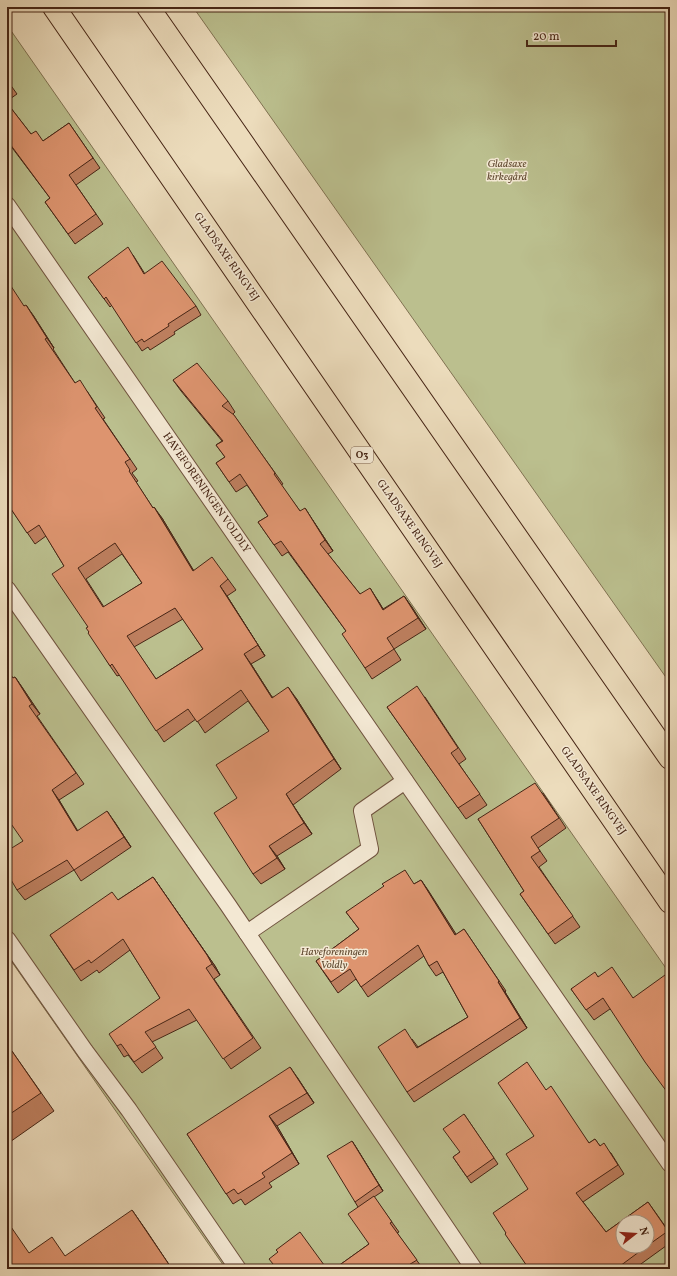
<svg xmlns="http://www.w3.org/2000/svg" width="677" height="1276" viewBox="0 0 677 1276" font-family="Vollkorn,serif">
<rect width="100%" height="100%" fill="#ecdcbc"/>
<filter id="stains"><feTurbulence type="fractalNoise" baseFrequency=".005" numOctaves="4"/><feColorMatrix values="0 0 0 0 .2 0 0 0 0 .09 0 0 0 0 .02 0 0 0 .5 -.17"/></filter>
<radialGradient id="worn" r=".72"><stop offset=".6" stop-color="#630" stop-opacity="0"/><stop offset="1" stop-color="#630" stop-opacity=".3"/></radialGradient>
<g fill="#bbbf8e" stroke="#807252" fill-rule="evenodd">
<polygon points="193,7 670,7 670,683"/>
<path d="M 7,25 L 670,974 L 670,1269 L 226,1269 L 7,955 ZM 623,1222 L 647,1222 L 647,1246 L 623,1246 Z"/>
</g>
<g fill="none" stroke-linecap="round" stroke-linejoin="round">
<defs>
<g id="service">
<polyline points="7,205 670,1164"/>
<polyline points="7,589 228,905 474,1269"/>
<polyline points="247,933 370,849 362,811 405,781"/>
<polyline points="7,939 85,1051 129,1110 238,1269"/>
</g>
<g id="primary">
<polyline points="54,7 670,902"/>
<polyline points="148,7 670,758"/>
</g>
</defs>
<use href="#service" stroke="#70533f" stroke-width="18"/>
<use href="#primary" stroke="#462515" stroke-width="24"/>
<use href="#service" stroke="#f3e8d3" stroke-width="16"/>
<use href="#primary" stroke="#ecdcbc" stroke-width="22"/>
</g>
<g fill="#be7f5f" stroke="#462515" fill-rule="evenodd">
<polygon points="7,80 17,94 7,101"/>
<polygon points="7,103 31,134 43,141 69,123 100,168 76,185 103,224 75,244 45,202 50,198 7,141"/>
<polygon points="133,255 145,274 196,306 201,315 174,332 175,334 150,350 148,347 142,351 112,305 110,307 88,277"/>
<path d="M 24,305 L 33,315 L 54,348 L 53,349 L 75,383 L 87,391 L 105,418 L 103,419 L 137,469 L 132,473 L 138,481 L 136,482 L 153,508 L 162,518 L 193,570 L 228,579 L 236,590 L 227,596 L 265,656 L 251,664 L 272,697 L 296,698 L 341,769 L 293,805 L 312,834 L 277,856 L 285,869 L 261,884 L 253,874 L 237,798 L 269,731 L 248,701 L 205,733 L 196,719 L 164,742 L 120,675 L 117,676 L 110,666 L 89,632 L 88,627 L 64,566 L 46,536 L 35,544 L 7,503 ZM 122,554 L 142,583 L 104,607 L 86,579 ZM 183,619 L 203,649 L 156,679 L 134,647 Z"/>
<polygon points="173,380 228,401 235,412 233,414 283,484 281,485 300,511 312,519 333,551 328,554 360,594 377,599 383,609 404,596 426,629 394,649 401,660 372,679 365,668 346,631 288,552 282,556 258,522 268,516 247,485 236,492 216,463 225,457 216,445 222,441 181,391"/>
<polygon points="15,677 40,714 37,716 84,784 59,800 77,831 114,821 131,847 81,881 74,870 25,900 17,890 23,841 13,678"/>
<polygon points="425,697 466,759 459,764 487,805 466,819 387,707"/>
<polygon points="543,793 566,828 538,848 547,861 539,867 580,927 555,944 520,894 524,891 478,819"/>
<polygon points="153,877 215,966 220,975 214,979 261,1048 231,1069 197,1020 152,1042 163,1058 142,1073 128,1055 124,1057 117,1046 160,998 130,950 99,973 97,970 81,981 50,935 118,900"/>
<polygon points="421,880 456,935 464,929 506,991 505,992 527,1028 414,1102 407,1092 412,1039 418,1047 468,1017 443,972 436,976 429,966 424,956 368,997 356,979 338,993 316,961 359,929 346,912 414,884"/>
<polygon points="598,976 633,998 670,983 610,1009 594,1020 571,989"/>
<polygon points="7,1044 54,1111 7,1144"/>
<polygon points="297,1077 314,1103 277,1126 299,1164 269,1183 272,1187 245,1205 241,1199 233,1204 187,1134"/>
<polygon points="546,1089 589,1143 595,1139 600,1146 611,1153 624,1174 583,1202 606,1232 648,1202 670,1233 670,1243 634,1269 529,1269 506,1233 528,1189 534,1136"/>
<polygon points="464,1114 498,1164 471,1183 453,1157 460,1152"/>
<polygon points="352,1141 383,1191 374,1197 399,1232 397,1233 423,1269 334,1269 369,1244 358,1207 355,1202"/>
</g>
<g fill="#9b684e" stroke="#462515">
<polygon points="26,305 33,315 54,348 47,338"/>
<polygon points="154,507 162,518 200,581 193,571"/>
<polygon points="305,508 312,519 333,551 325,540"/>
<polygon points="220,586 227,596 265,656 258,645"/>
<polygon points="370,588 377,599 390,620 383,610"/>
<polygon points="404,596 412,607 426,629 418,618"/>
<polygon points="244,654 251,664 279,708 272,698"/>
<polygon points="15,677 22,687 40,714 32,704"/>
<polygon points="288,687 296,698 341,769 334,759"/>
<polygon points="52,790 59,800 84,841 77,831"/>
<polygon points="286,794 293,805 312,834 304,823"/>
<polygon points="107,811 114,821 131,847 124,837"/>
<polygon points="269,846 277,856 285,869 277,858"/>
<polygon points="153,877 215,966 220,975 212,964"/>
<polygon points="421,880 428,890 463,945 455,935"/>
<polygon points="498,982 505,992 527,1028 520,1018"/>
<polygon points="290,1067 297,1077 314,1103 307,1093"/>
<polygon points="269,1116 277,1126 299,1164 292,1153"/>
<polygon points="352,1141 356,1147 383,1191 379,1185"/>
<polygon points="132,1210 146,1230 172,1269"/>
</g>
<g fill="#dd946f" stroke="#462515" fill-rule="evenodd">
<polygon points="7,80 10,84 7,86"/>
<polygon points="7,103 31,134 36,131 43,141 69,123 93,158 69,175 96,214 68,234 45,202 50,198 7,140"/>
<polygon points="128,247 144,274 162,261 196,306 168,324 169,326 144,342 142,339 136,343 106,297 104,299 88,277"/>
<path d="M 7,280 L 24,306 L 26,305 L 47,338 L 45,339 L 75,383 L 80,380 L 97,407 L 95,408 L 130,459 L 125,462 L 130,470 L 129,471 L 153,508 L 154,507 L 193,571 L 212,557 L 228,579 L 220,586 L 258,645 L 244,654 L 272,698 L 288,687 L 334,759 L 286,794 L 304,823 L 269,846 L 277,858 L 253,874 L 214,813 L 237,798 L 216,765 L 269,731 L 241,690 L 197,722 L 188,709 L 156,731 L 112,664 L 110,666 L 88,633 L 89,632 L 86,628 L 88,627 L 52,574 L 64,566 L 39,525 L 27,533 L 7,503 ZM 115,543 L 142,583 L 103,607 L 78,568 ZM 175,608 L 203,649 L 156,679 L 127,636 Z"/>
<polygon points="197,363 228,401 222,406 234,415 275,473 274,474 300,511 305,508 325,540 320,544 360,594 370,588 383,610 404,596 418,618 387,638 394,649 365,668 342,634 346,631 281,541 274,545 258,522 268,516 240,474 229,482 216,463 225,457 216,445 223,441 173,380"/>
<polygon points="7,669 13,678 15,677 32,704 29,706 76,773 52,790 77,831 107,811 124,837 74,870 67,860 17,890 7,873 7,851 23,841 7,818"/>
<polygon points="417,686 458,748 451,753 480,794 458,808 387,707"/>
<polygon points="535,783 559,818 531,837 540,851 531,857 573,916 548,934 520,894 524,891 478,819"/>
<polygon points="405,870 414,884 421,880 455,935 464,929 499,981 498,982 520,1018 407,1092 378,1047 405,1029 417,1048 468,1017 437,961 429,966 418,945 361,987 350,969 331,982 316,961 359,929 346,912 384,886 382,884"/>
<polygon points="153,877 207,955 212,964 206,968 253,1038 223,1059 189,1009 145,1032 156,1047 134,1062 121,1044 117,1046 109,1034 160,998 123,939 91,963 89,960 74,970 50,935 112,892 118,900"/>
<polygon points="612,967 633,998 665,975 670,983 670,1096 645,1062 603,998 586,1010 571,989 595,972 598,977"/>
<polygon points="7,1044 41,1093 7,1116"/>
<polygon points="527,1062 546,1090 551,1086 589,1143 595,1139 600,1146 604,1143 618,1165 576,1193 606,1232 648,1202 668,1231 647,1246 647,1222 623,1222 623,1246 647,1246 620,1266 622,1269 529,1269 505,1234 506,1233 493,1213 528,1189 506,1154 534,1136 498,1083"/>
<polygon points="290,1067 307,1093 269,1116 292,1153 262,1173 265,1177 238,1194 234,1189 226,1194 187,1134"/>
<polygon points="670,1101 670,1111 666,1104"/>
<polygon points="464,1114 494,1158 467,1177 453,1157 460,1152 443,1129"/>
<polygon points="352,1141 379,1185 355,1202 327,1156"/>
<polygon points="374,1196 392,1222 390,1223 417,1260 402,1269 334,1269 369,1244 348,1214"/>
<polygon points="132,1210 172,1269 7,1269 7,1226 9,1224 29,1253 52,1237 65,1256"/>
<polygon points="300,1232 327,1269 277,1269 269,1259 278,1252 276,1250"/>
</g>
<g text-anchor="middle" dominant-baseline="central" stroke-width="3" stroke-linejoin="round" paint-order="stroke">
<rect fill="#f3e8d3" stroke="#7a604e" stroke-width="1" x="351" y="447" width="22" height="16" rx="3"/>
<g font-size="10" font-weight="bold" fill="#462515">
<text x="362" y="455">O3</text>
</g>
<g font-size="11" font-style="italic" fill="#634c33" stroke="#f3e8d3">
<text x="507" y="164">Gladsaxe<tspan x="507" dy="13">kirkegård</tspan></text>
<text x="334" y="952">Haveforeningen<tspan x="334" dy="13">Voldly</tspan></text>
</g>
<g font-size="11" fill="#462515" stroke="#f3e8d3">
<text transform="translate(226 257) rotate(55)">GLADSAXE RINGVEJ</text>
<text transform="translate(206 493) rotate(55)">HAVEFORENINGEN VOLDLY</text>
<text transform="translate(409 524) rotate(55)">GLADSAXE RINGVEJ</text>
<text transform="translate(593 791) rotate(55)">GLADSAXE RINGVEJ</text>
</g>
</g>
<rect width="677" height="1276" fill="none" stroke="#ecdcbc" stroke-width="24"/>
<rect x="8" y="8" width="661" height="1260" fill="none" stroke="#462515" stroke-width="2"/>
<rect x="12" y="12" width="653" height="1252" fill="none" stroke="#462515"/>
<g transform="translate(635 1234) rotate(73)"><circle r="19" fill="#f3e8d3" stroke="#ae9a87"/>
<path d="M0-3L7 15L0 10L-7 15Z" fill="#8f2418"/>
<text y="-6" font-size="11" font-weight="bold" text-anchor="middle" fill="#462515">N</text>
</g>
<path d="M527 40v6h89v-6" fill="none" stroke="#462515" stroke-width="2"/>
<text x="533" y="40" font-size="12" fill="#462515" stroke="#f3e8d3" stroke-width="3" paint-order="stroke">20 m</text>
<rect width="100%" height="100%" filter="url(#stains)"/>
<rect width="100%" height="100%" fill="url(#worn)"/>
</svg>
